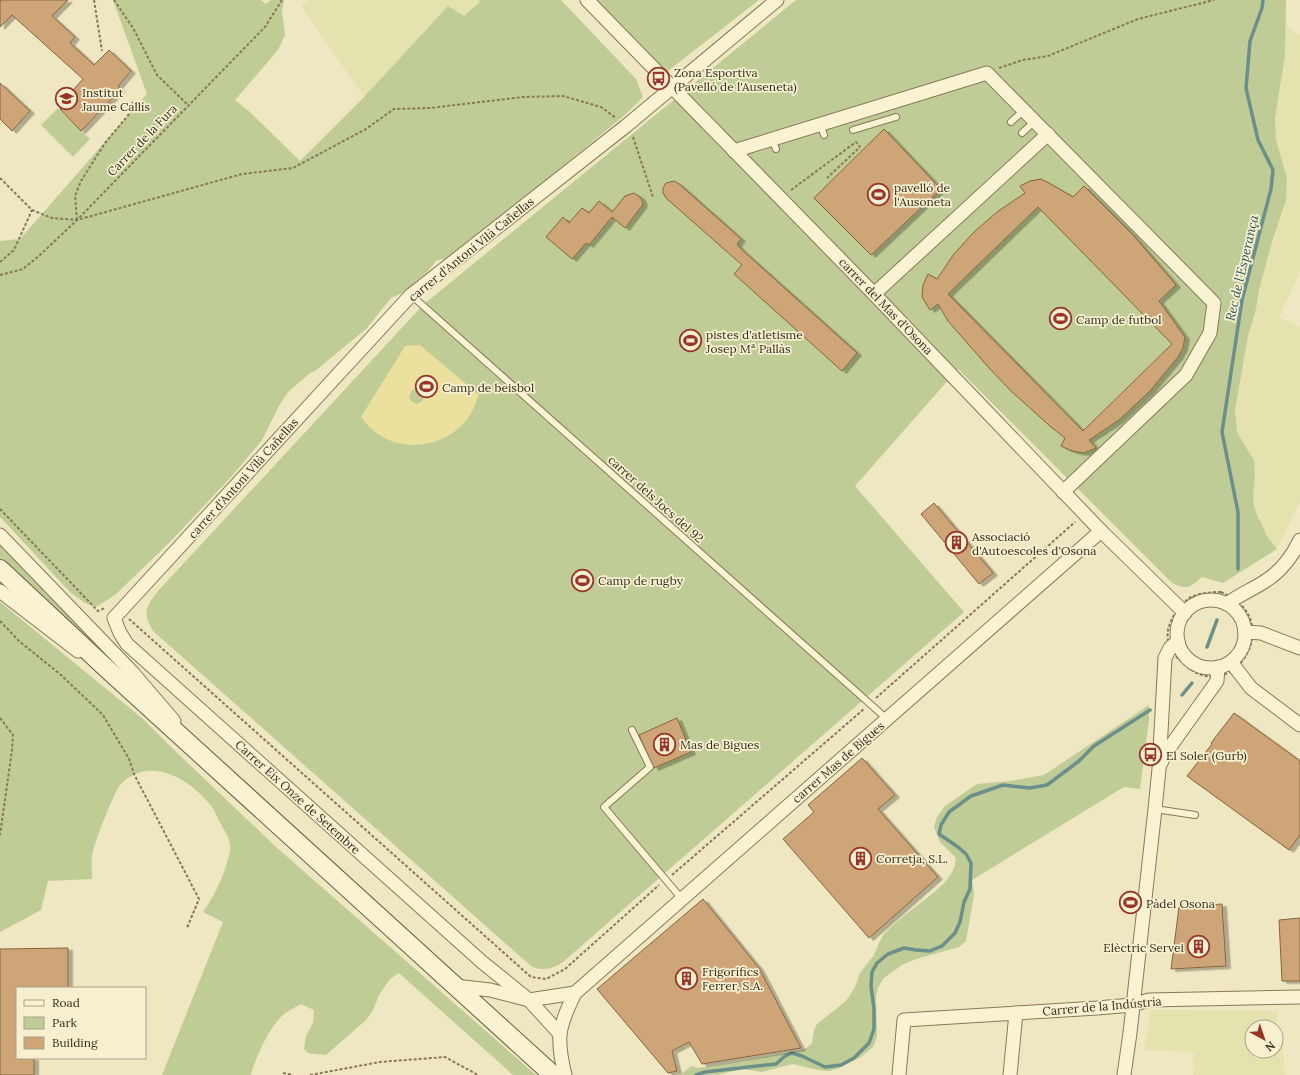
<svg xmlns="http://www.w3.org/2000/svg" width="1300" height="1075" viewBox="0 0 1300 1075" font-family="Lora,serif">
<defs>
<filter id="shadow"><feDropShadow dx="4.5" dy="2.5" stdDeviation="0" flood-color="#0004"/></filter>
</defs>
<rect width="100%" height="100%" fill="#eee7c1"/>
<g fill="#e4e2ae" fill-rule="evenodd">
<polygon points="309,0 479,0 481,2 464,16 448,6 364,97 301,5"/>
<polygon points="1286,25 1300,36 1300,271 1279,317 1300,327 1300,501 1277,549 1267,536 1256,513 1253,500 1255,474 1254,460 1239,436 1237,431 1235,410 1248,336 1256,309 1259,290 1272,242 1286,200 1287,178 1276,139 1275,118 1285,56"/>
<path d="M 1150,1010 L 1277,1011 L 1277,1023 L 1283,1050 L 1285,1075 L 1193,1075 L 1194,1053 L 1169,1050 L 1145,1050 ZM 1252,1027 L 1276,1027 L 1276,1051 L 1252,1051 Z"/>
</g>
<g fill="#bfcc95">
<polygon points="113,0 261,0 266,4 271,0 284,0 282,10 285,35 278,50 235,100 251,113 300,161 364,97 448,6 464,16 480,2 479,0 561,0 636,79 643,97 626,114 456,254 446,259 437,260 428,271 402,293 391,298 366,329 315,371 309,374 288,392 280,404 262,440 232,476 169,543 116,594 98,606 93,606 85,603 70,592 0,517 0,241 20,239 147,94"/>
<polygon points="594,0 759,0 664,74"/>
<path d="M 796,0 L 1286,0 L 1285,56 L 1275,118 L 1276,139 L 1287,178 L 1286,200 L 1272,242 L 1259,290 L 1256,309 L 1248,336 L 1235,410 L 1237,431 L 1239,436 L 1254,460 L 1255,474 L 1253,500 L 1256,513 L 1267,536 L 1277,549 L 1223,583 L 1202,577 C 1189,588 1188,590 1172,583 L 958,369 L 855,486 L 964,612 L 563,962 C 552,969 543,972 531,966 L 153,631 C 142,613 146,606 158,591 L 423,305 Z"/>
<polygon points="58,108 90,139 73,157 41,125"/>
<polygon points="0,544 123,671 0,558"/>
<path d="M 0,602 L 143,719 L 172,748 L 276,847 L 536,1075 L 513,1075 L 399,973 L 390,979 L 379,995 L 373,1010 L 366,1020 L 326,1055 L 308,1053 L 304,1049 L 306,1036 L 313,1023 L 314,1010 L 301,1004 C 294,1008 285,1012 280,1018 C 268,1030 255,1059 251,1075 L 162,1075 L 223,922 L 203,912 C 214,896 220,884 226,866 C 227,861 229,856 230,851 C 232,840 224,830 219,821 C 217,816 215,811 212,807 C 191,779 149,754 120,785 C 114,792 93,846 92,855 C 91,863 92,871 92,879 L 48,881 L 41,910 L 0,932 Z"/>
<path d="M 1149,705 L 1149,720 L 1140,789 L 1124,787 L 972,880 L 974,894 L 966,941 L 959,947 L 916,959 L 902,965 L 884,978 L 878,987 L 876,997 L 877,1037 L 873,1047 L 861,1057 L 839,1068 L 829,1071 L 818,1070 L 792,1064 L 762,1072 L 742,1069 L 717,1075 L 680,1075 L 692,1066 L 698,1068 L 711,1066 L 804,1050 L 812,1043 L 814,1030 L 817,1024 L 846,1001 L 855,987 L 860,973 L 874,955 L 879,943 L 884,934 C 902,915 926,901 945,882 C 950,877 958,864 955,857 L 940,842 L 934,827 L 937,817 L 945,806 L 977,784 L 1010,781 L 1044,775 Z"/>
</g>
<path fill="#ebe09d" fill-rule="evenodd" d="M 420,345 L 479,395 C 476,401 474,409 470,415 C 450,446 405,455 375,432 C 370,428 365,422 361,417 L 405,346 ZM 417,388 L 423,391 L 425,396 L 421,402 L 416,404 L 411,401 L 409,397 L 412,390 Z"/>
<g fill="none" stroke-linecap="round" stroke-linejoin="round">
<g stroke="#6b8f8a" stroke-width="3.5">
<polyline points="1238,569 1238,512 1222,432 1242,300 1271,189 1273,170 1258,140 1246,88 1250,41 1262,8 1263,0"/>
<polyline points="1207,647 1217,620"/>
<polyline points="1182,695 1192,683"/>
<polyline points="696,1075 705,1072 776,1064 785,1056 792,1053 802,1056 825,1067 841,1065 854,1058 869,1043 874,1029 874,1009 871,986 872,972 877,963 888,954 904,948 916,950 930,951 942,946 955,933 960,922 964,902 970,889 971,863 966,854 958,847 939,834 941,825 949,812 971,796 1003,785 1030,788 1047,785 1079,761 1094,746 1150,710"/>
</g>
</g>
<g fill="#cda576" stroke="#87643e" fill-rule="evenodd" filter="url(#shadow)">
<polygon points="0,0 68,0 52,16 75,37 70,43 94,65 109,50 131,71 118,86 121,89 81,131 60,109 67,102 64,100 83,79 12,15 0,27"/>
<polygon points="0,83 30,111 12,131 0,119"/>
<polygon points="884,129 941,189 871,255 814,198"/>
<path d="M 1041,179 L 1049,183 L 1073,197 L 1084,186 L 1133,235 L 1176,285 L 1159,301 L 1185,337 L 1183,348 L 1178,357 L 1150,391 L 1119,420 L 1089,440 L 1096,448 L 1084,453 L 1072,451 L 1061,446 L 1065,438 L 1051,427 L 1011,391 L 989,368 L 948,321 L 938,304 L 930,310 L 922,297 L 923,285 L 928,274 L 937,279 L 954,254 L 974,232 L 997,212 L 1025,193 L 1020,186 L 1030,181 ZM 1038,207 L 1172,344 L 1083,431 L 948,294 Z"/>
<polygon points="674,181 678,183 741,239 737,244 741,249 857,353 842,371 734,274 742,265 666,198 663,193 663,188 666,183"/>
<polygon points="634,193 641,198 643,203 642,206 625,228 612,217 589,245 586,243 572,259 546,237 563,217 569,223 582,208 589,213 599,201 612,212 625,196"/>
<polygon points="934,503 993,573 979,584 921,514"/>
<polygon points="1234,713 1300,761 1300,835 1289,850 1187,776 1212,744 1211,743"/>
<polygon points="677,718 691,752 654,768 639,735"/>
<polygon points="862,758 895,795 878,809 938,877 869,938 783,839 814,812 808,805"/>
<polygon points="703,899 759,968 801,1048 702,1064 689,1042 672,1051 677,1071 668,1073 597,989"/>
<polygon points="1222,904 1226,966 1171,969 1179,907"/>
<polygon points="1300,918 1300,981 1282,981 1279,920"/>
<polygon points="68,948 68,988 17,988 17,1058 34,1058 34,1075 0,1075 0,949"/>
</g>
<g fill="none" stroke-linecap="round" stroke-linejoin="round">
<defs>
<g id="lane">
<polyline points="1011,122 1024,110"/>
<polyline points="820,124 824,135"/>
<polyline points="853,130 896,117"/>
<polyline points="1022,133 1035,121"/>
<polyline points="772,139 776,149"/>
<polyline points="411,295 887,719"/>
<polyline points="632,730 650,767 604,807 682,899"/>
<polyline points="1155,809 1195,815"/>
</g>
<g id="street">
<polyline points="587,0 874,294 1101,531 1185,613"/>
<polyline points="734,151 987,73 1214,303 1210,333 1186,375 1063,492"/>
<polyline points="874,294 1048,134"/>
<polyline points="0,535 133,673 174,721"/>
<polyline points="0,591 78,651"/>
<circle cx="1211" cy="634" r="34"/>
<path d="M 1227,604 C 1240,594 1254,589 1267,580 C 1281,571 1293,555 1300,540"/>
<polyline points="1245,632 1261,633 1300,648"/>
<polyline points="1231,662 1251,688 1300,725"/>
<polyline points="1161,763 1165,754 1217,681 1218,667"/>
<polyline points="455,986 490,990 529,1000 575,993"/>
<polyline points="560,1034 529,1000 482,962 127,644 120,633 114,618 411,295 626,126 777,0"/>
<path d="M 565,1075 C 562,1063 559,1047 560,1034 C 562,1020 569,1005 575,993 L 1101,531"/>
<polyline points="899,1075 904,1020 1097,1008 1132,1005 1149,1000 1300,997"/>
<polyline points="1010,1075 1016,1013"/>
<polyline points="1124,1075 1130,1033 1155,809 1159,769 1165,658 1170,648 1178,641"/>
</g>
<polyline id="secondary" points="0,569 107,669 553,1075"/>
</defs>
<use href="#lane" stroke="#887858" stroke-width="8"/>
<use href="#street" stroke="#887858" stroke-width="15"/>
<use href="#secondary" stroke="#6a593c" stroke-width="20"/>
<g stroke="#887858" stroke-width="2" stroke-dasharray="3 2" stroke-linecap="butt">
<polyline points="94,0 102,51"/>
<polyline points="114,0 133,28 157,75 188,105"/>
<polyline points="999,68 1023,60 1048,56 1138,19 1214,0"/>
<polyline points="633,137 653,197"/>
<polyline points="0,178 32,210 52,218 77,220 242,174 293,168 366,129 394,109 430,108 523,97 563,96 601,107 616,118"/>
<polyline points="791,190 856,142 860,147 827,178"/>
<polyline points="77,220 75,196 81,181 105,143 135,107 132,102"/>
<polyline points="0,262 14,250 32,210"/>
<polyline points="0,275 23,269 40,255 77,220 265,27 282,0"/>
<polyline points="0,509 98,611 105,608"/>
<path d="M 1221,592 C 1225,594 1230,596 1234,599 C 1281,631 1229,705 1185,665 C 1180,660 1174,656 1171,649 C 1162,633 1172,615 1184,603 C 1186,601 1188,598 1191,597 C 1200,593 1211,592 1221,592 Z"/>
<polyline points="129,619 531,977 546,979 565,969 659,885"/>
<polyline points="0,621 19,641 61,675 103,715 129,759 134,774 199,899 187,928"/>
<polyline points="876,698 1075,522"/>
<polyline points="0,718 13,735 12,750 0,835"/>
<polyline points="672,875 864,709"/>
<polyline points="283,1073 293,1075"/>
<polyline points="310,1075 380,1062 445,1057 478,1075"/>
</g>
<use href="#lane" stroke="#f9f3d4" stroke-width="6"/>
<use href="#street" stroke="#f9f3d4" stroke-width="13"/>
<use href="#secondary" stroke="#f9f3d4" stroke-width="18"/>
</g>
<defs>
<symbol id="bus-ring" viewBox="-11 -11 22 22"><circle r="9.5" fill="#f6f0d1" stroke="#983528" stroke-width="1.5"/><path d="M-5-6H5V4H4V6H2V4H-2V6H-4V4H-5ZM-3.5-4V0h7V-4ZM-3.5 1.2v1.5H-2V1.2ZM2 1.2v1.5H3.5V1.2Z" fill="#983528"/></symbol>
<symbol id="school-ring" viewBox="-11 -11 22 22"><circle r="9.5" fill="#f6f0d1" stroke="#983528" stroke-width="1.5"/><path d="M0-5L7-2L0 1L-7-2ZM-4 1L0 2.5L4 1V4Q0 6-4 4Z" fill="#983528"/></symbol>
<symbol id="stadium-ring" viewBox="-11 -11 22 22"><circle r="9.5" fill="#f6f0d1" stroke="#983528" stroke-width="1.5"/><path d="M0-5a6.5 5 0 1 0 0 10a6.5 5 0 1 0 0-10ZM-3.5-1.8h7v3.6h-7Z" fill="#983528"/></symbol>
<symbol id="building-ring" viewBox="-11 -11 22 22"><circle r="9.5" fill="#f6f0d1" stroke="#983528" stroke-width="1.5"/><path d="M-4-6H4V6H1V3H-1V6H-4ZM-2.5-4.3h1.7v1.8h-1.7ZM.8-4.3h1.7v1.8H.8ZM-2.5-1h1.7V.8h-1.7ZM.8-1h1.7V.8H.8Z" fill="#983528"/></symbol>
</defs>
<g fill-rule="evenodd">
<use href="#bus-ring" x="646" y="66" width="25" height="25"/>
<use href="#school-ring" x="54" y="86" width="25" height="25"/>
<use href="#stadium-ring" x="866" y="182" width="25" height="25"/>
<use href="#stadium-ring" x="1048" y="306" width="25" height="25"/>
<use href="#stadium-ring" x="678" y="328" width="25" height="25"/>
<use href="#stadium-ring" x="414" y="374" width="25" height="25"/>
<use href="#building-ring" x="944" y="530" width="25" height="25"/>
<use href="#stadium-ring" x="570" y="568" width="25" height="25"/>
<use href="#building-ring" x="652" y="732" width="25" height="25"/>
<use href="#bus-ring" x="1138" y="742" width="25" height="25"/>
<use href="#building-ring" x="848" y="846" width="25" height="25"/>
<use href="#stadium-ring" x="1118" y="890" width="25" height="25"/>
<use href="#building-ring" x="1186" y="934" width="25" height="25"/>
<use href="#building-ring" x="674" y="966" width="25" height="25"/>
</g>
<g text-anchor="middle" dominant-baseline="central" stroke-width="3.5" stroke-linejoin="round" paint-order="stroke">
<g font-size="12" fill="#372d1d" stroke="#f6f0d1" text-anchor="start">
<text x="674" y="72">Zona Esportiva<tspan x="674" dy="14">(Pavelló de l'Auseneta)</tspan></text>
<text x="82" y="92">Institut<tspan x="82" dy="14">Jaume Callís</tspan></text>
<text x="894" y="187">pavelló de<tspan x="894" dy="14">l'Ausoneta</tspan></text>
<text x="1076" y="319">Camp de futbol</text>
<text x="706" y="334">pistes d'atletisme<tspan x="706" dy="14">Josep Mª Pallàs</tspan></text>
<text x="442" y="387">Camp de beisbol</text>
<text x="972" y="536">Associació<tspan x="972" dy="14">d'Autoescoles d'Osona</tspan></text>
<text x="598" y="580">Camp de rugby</text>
<text x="680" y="744">Mas de Bigues</text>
<text x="1166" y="755">El Soler (Gurb)</text>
<text x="876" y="858">Corretja, S.L.</text>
<text x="1146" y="903">Pàdel Osona</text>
<text x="1184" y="947" text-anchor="end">Elèctric Servei</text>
<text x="702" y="971">Frigorífics<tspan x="702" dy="14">Ferrer, S.A.</tspan></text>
</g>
<g font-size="12" fill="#372d1d" stroke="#f6f0d1">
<text transform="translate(142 140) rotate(-46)">Carrer de la Fura</text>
<text transform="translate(471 249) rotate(-39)">carrer d'Antoni Vilà Cañellas</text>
<text transform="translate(886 306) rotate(46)">carrer del Mas d'Osona</text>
<text transform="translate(243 478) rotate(-48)">carrer d'Antoni Vilà Cañellas</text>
<text transform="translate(656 499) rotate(42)">carrer dels Jocs del 92</text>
<text transform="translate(838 762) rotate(-41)">carrer Mas de Bigues</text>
<text transform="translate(298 797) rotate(42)">Carrer Eix Onze de Setembre</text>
<text transform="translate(1102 1006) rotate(-5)">Carrer de la Indústria</text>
</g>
<g font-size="13" font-style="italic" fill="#2c5557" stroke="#f6f0d1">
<text transform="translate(1242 268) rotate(-77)">Rec de l'Esperança</text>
</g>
</g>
<rect x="16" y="987" width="130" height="72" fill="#f6f0d1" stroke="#aaa289"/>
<rect x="24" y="1000" width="20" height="6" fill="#f9f3d4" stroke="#aaa289"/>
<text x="52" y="1007" font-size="12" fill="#372d1d">Road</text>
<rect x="24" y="1017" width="20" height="12" fill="#bfcc95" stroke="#aaa289"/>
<text x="52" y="1027" font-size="12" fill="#372d1d">Park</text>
<rect x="24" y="1037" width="20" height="12" fill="#cda576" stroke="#aaa289"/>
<text x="52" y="1047" font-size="12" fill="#372d1d">Building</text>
<g transform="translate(1264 1039) rotate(140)"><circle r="19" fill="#f6f0d1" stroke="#aaa289"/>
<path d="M0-3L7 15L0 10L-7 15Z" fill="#983528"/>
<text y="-6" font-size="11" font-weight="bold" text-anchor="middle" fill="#372d1d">N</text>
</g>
</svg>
